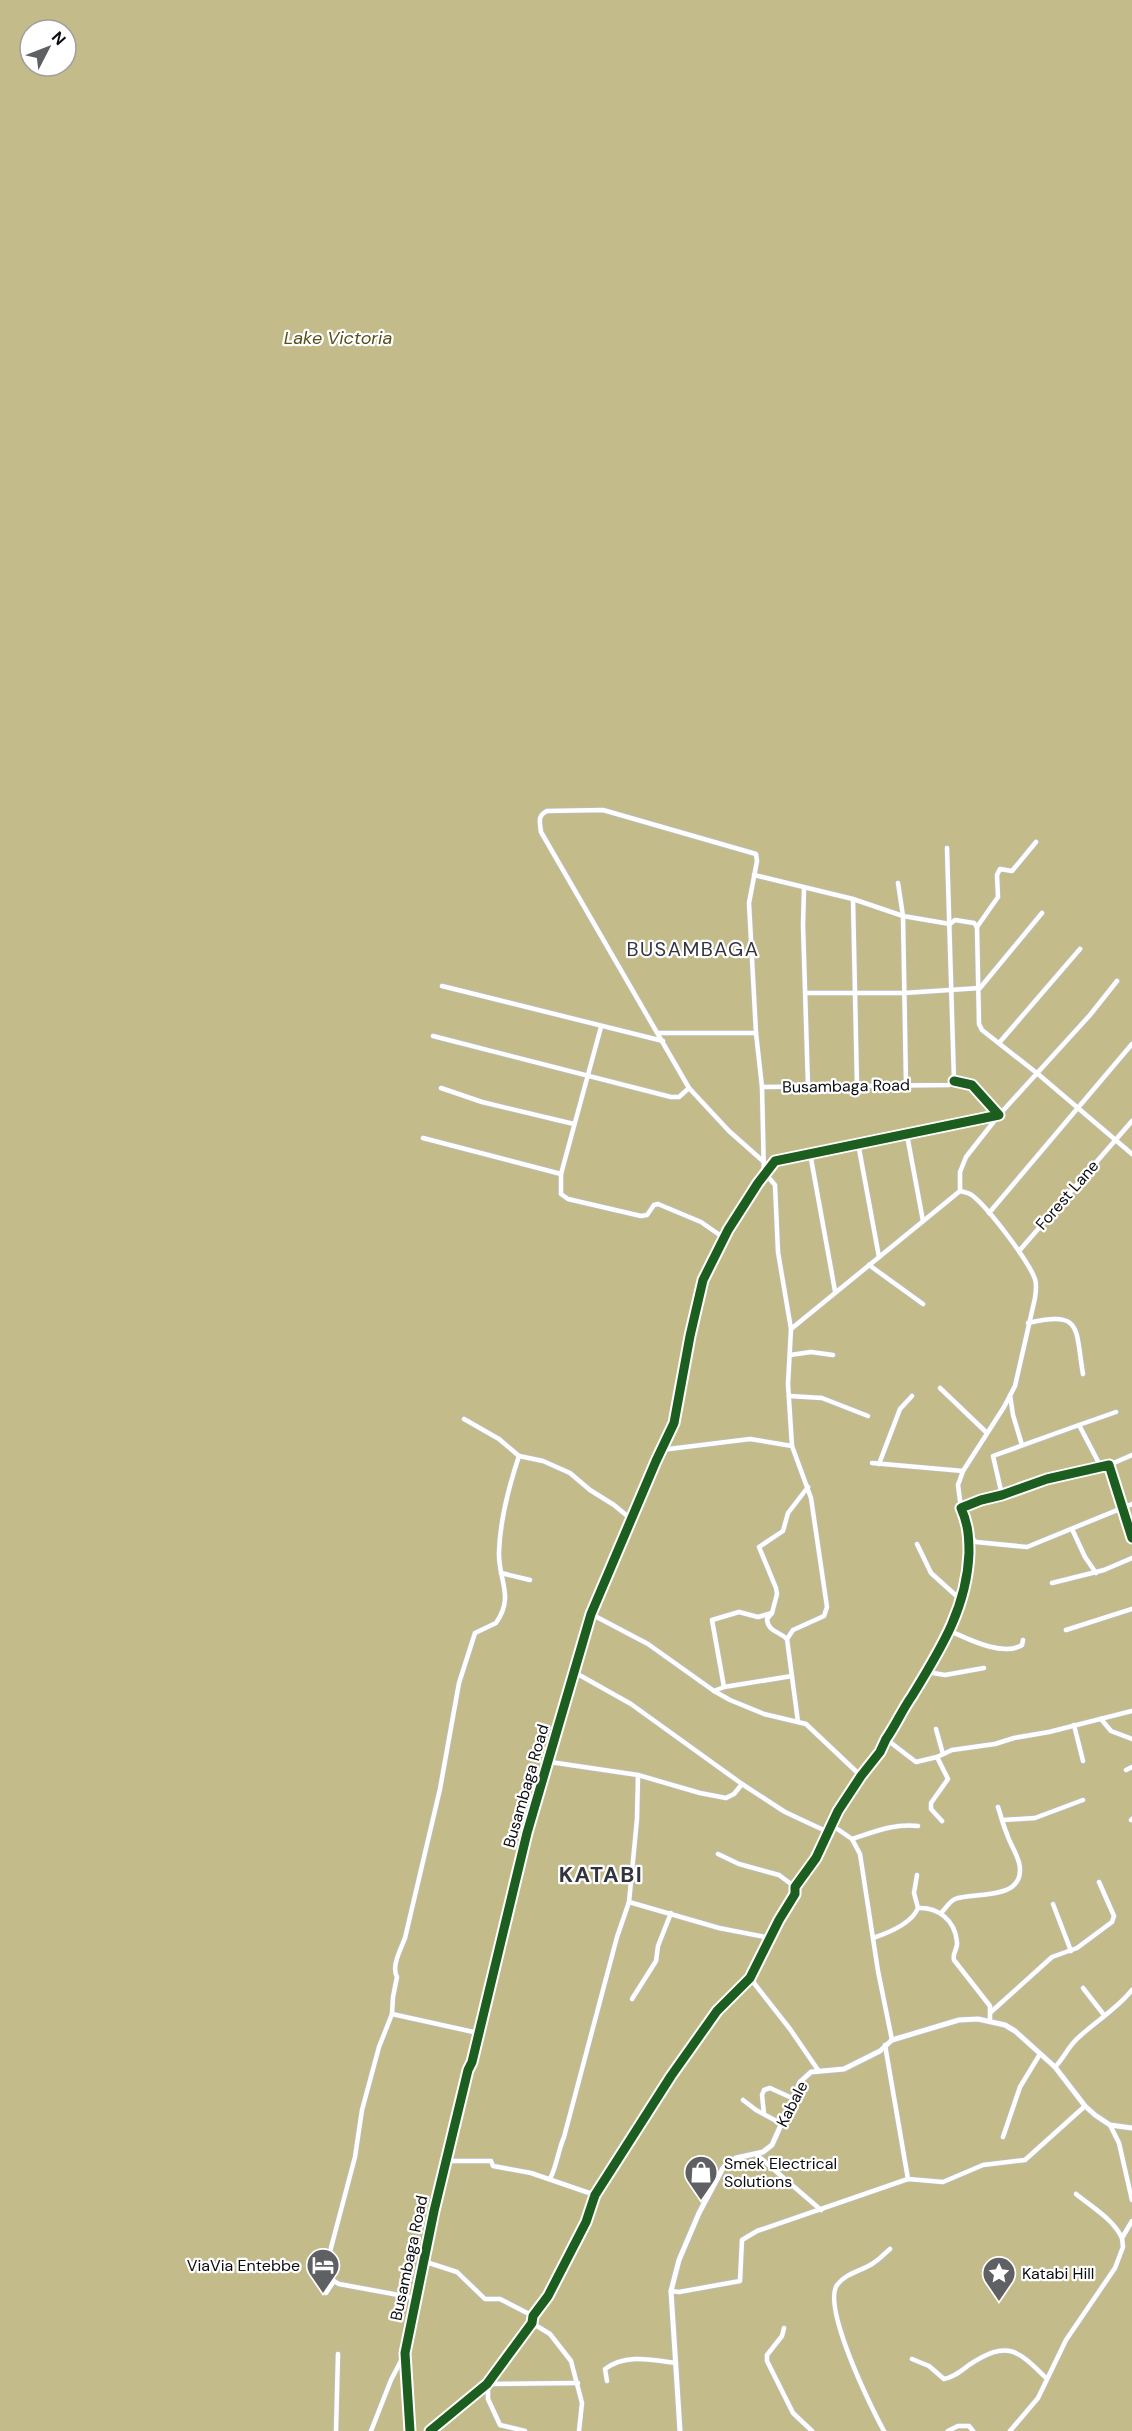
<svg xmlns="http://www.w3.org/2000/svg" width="1132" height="2431" viewBox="0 0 1132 2431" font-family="'DM Sans',sans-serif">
<rect width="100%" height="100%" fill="#fafbfc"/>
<path fill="#c4bb8b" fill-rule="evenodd" d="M 0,0 L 1132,0 L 1132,2431 L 0,2431 ZM 30,30 L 66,30 L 66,66 L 30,66 Z"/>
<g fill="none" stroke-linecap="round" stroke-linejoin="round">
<defs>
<g id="minor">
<polyline points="754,875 853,899 903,916 906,1085"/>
<polyline points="898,883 903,916 950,924 955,920 974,923 977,927 979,1024 982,1030 1038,1074 1132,1154"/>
<polyline points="804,889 803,925 808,1086"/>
<polyline points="853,899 857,1086"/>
<polyline points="977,927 998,897 997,875 1000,869 1012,871 1036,842"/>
<polyline points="442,986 663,1041"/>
<polyline points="806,993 904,993 980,988 1042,913"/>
<polyline points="601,1027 561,1174 561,1194 568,1199 641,1216 647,1215 654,1205 658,1204 701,1222 724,1238"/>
<polyline points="658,1033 756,1033"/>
<polyline points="433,1036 671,1097 679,1097 689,1088"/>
<polyline points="999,1043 1080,949"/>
<path d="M 762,1087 L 756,1033 L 749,903 L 757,861 L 756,854 L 603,810 L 547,811 C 537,816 540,822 541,832 L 689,1088 L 729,1131 L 764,1162"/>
<polyline points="441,1088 482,1102 574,1124"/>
<polyline points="907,1135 923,1221"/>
<polyline points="423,1138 561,1174"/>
<polyline points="858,1143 879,1257"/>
<polyline points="810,1153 835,1291"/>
<path d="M 764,1177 L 769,1178 L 775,1185 L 778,1252 L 791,1329 L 960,1191 C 965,1192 970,1193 973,1196 C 989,1209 1028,1260 1035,1279 C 1037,1285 1036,1291 1035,1298 L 1015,1386 L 1004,1407 L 963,1471 L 958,1485 L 961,1508"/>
<polyline points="764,1177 762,1087 949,1085 954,1081 947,848"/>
<polyline points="960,1191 960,1172 966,1157 999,1115 1090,1015 1117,981"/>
<polyline points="989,1213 1132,1044"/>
<polyline points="1019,1251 1132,1121"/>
<polyline points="869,1265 923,1304"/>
<path d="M 1028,1323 C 1083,1310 1075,1328 1083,1374"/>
<polyline points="791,1329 788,1384 792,1446 811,1498 827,1607 824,1616 793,1630 787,1639 798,1722"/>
<polyline points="790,1355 811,1352 833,1355"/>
<polyline points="940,1388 987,1433"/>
<polyline points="1010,1395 1013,1415 1022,1445"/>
<polyline points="789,1396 822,1398 868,1416"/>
<polyline points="464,1419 499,1439 519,1456"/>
<polyline points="1079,1425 1116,1412"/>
<polyline points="661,1450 750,1439 792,1446"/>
<polyline points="872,1463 963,1471"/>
<polyline points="879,1464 900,1409 912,1396"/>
<polyline points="1109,1465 1132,1455"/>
<polyline points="1002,1495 993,1456 1079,1425 1101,1467"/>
<polyline points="1072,1529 1085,1557 1096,1573"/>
<polyline points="969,1535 976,1542 1027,1547 1132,1504"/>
<polyline points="917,1544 931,1573 962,1601"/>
<polyline points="501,1573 530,1580"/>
<polyline points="1052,1583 1104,1570 1132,1558"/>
<path d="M 772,1613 L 767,1619 C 768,1632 779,1631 787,1639"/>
<polyline points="591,1614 648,1644 714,1691 730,1700 764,1714 806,1724 861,1776"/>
<polyline points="1066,1630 1132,1609"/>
<path d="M 950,1631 C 968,1639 1003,1657 1022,1645 L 1023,1640"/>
<polyline points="574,1672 631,1704 742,1784"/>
<polyline points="927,1672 945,1675 984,1668"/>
<polyline points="724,1687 712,1620 739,1612 758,1617 772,1613 777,1594 776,1588 759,1547 783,1531 788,1513 808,1487"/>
<polyline points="714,1691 724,1687 792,1676"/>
<polyline points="1101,1719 1111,1731 1132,1739"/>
<polyline points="1074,1725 1083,1761"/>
<polyline points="936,1729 943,1754"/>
<polyline points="886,1739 916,1762 937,1757 952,1750 995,1744 1014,1738 1049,1732 1132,1711"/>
<polyline points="937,1757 948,1779 931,1803 931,1809 942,1821"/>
<polyline points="550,1762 638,1775 700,1793 726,1798 734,1794 742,1784 785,1812 830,1833"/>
<polyline points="1126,1770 1132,1767"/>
<polyline points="1003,1820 1035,1818 1083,1800"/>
<polyline points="1131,1820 1132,1819"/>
<polyline points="833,1826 852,1839 860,1854 878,1971 892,2040"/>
<path d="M 852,1839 C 874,1832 895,1823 918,1826"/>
<polyline points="718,1854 739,1864 779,1875 795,1887"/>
<polyline points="917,1875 914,1893 918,1908"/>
<polyline points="629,1902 719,1928 770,1938"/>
<polyline points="1053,1904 1071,1951"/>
<path d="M 942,1912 C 946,1908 950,1901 955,1899 C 972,1892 1021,1901 1020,1869 C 1020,1857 1010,1845 1007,1834 C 1003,1825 1001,1816 998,1807"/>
<path d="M 873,1938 C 888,1933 912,1923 918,1908 C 938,1907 955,1920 957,1942 C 958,1949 952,1953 954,1960 L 990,2006 L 990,2022"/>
<polyline points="750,1978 790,2029 818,2070"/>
<polyline points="1083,1988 1104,2015"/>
<polyline points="632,1999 656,1961 658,1946 671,1913"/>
<polyline points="991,2012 1052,1957 1077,1948 1112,1922 1114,1916 1099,1882"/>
<path d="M 392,2014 L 379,2047 L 362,2110 L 355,2157 L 327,2263 C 328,2273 329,2279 339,2284 L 415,2298"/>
<path d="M 478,2033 L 392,2014 L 393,1997 L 397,1977 C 391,1966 401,1949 405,1938 L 440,1789 L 459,1683 L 475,1633 L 496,1623 C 515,1596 498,1580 499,1552 C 500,1520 509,1486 519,1456 L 543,1461 L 570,1473 L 590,1490 L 614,1505 L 631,1519"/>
<polyline points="885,2045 908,2179"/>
<path d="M 1055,2067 C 1064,2058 1069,2045 1079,2037 C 1096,2021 1117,2009 1132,1990"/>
<polyline points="743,2100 756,2110 782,2124"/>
<polyline points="764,2114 762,2095 764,2090 770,2088 792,2098"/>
<polyline points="1110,2125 1119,2143 1132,2200"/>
<polyline points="1003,2137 1020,2087 1040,2054"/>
<polyline points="756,2154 821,2210"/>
<polyline points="446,2161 491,2161 493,2166 531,2173 595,2195"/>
<path d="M 550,2179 C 557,2165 558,2151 564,2137 L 617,1937 L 629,1902 L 637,1819 L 638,1775"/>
<path d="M 1076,2194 C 1092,2207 1113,2219 1122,2238"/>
<polyline points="423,2261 457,2272 485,2299 500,2299 533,2316"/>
<polyline points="671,2291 679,2292 740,2281 742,2240 757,2231 908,2179 943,2182 983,2165 1025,2160 1085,2106"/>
<polyline points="326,2293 334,2281"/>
<polyline points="532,2323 550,2334 571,2361 582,2403 579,2431"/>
<polyline points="784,2328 782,2336 767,2355 767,2361 793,2413 812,2431"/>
<path d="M 912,2359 L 929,2366 L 944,2379 C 954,2377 961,2371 969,2365 C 1007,2340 1017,2349 1046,2378"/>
<path d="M 607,2381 L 605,2369 C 626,2353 653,2360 676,2363"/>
<polyline points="487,2384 578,2383"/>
<polyline points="488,2384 488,2399 500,2425 525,2431"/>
<polyline points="336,2431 338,2354"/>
<polyline points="371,2431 391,2380 404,2355"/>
<polyline points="410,2431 405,2353 434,2211 468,2070 472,2062 527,1833 591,1614 656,1461 674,1423 690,1336 703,1280 728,1230 758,1183 775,1161 999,1115 972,1085 954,1081"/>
<path d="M 430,2431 L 487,2384 L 532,2323 L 533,2316 L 548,2296 L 586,2222 L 595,2195 L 671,2076 L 717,2011 L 750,1978 L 779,1920 L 795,1894 L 795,1887 L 816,1858 L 838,1811 L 861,1776 L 880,1752 L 886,1739 C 896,1725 902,1710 912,1696 C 940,1650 967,1608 969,1553 C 969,1536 968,1524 961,1508 L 981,1500 L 1002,1495 L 1047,1479 L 1109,1465 L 1132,1538"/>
<path d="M 884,2431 C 871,2408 822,2307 837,2285 C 846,2273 861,2271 872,2264 C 879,2260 884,2254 890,2249"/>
<polyline points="948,2431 958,2426 969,2426 973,2431"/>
<polyline points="1010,2431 1038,2398 1066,2340 1115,2268 1123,2247 1122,2238 1132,2221"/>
</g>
<polyline id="tertiary" points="680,2431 671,2291 679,2260 699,2213 723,2168 736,2158 763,2152 772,2145 800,2082 811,2072 844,2069 880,2051 892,2040 959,2020 978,2019 1005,2025 1015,2031 1055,2067 1085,2106 1095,2115 1110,2125 1132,2128"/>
</defs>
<use href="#minor" stroke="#bbbdc0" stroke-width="6"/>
<use href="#tertiary" stroke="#bbbdc0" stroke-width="7"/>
<use href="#minor" stroke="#fefeff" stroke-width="4.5"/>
<use href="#tertiary" stroke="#fefeff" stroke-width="5"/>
<defs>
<g id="cycleway">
<polyline points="410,2431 405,2353 434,2211 468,2070 472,2062 527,1833 591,1614 656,1461 674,1423 690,1336 703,1280 728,1230 758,1183 775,1161 999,1115 972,1085 954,1081"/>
<path d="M 430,2431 L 487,2384 L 532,2323 L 533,2316 L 548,2296 L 586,2222 L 595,2195 L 671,2076 L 717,2011 L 750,1978 L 779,1920 L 795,1894 L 795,1887 L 816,1858 L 838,1811 L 861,1776 L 880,1752 L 886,1739 C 896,1725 902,1710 912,1696 C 940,1650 967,1608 969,1553 C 969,1536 968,1524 961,1508 L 981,1500 L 1002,1495 L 1047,1479 L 1109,1465 L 1132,1538"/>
</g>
</defs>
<use href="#cycleway" stroke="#fff" stroke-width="13"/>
<use href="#cycleway" stroke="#1b5e20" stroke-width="9"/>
</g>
<defs>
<symbol id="shop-pin" viewBox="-11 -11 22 30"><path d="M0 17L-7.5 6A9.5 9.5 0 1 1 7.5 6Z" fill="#5f6063" stroke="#fff"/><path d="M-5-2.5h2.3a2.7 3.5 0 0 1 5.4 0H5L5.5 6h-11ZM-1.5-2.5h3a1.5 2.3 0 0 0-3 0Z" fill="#fff"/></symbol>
<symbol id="hotel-pin" viewBox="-11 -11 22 30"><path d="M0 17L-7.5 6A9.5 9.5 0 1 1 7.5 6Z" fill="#5f6063" stroke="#fff"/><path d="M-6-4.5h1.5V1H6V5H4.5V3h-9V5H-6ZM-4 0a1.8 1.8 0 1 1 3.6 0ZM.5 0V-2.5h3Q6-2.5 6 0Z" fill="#fff"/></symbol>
<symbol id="sight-pin" viewBox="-11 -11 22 30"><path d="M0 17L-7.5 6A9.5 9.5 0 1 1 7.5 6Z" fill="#5f6063" stroke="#fff"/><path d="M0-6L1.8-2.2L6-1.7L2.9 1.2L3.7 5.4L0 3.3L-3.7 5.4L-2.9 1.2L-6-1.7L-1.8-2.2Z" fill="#fff"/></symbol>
</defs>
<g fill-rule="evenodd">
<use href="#shop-pin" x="682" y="2153" width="38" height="52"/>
<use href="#hotel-pin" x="304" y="2246" width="38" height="52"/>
<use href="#sight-pin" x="980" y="2254" width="38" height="52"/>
</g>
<g text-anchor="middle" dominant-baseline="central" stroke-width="4.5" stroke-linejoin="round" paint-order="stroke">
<g font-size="16" fill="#0b0c10" stroke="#fff">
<text transform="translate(846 1086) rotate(-1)">Busambaga Road</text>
<text transform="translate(1067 1195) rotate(-49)">Forest Lane</text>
<text transform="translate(526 1786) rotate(-74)">Busambaga Road</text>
<text transform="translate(792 2104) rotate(-63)">Kabale</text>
<text transform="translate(409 2258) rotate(-78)">Busambaga Road</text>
</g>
<g font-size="16" fill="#0b0c10" stroke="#fff" text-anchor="start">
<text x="724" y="2163">Smek Electrical<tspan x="724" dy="18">Solutions</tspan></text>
<text x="300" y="2265" text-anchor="end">ViaVia Entebbe</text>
<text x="1022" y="2273">Katabi Hill</text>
</g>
<g font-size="18" font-style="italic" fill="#584e19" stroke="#fff">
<text x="338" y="338">Lake Victoria</text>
</g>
<g font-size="20" letter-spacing="1.5" fill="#32353f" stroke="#fff">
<text x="693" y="949">BUSAMBAGA</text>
</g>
<g font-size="22" font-weight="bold" letter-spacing="1.5" fill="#32353f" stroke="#fff">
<text x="601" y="1874">KATABI</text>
</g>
</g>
<g transform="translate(48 48) rotate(48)"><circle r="28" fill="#ffffff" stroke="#9d9e9f" stroke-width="1.5"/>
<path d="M0-4.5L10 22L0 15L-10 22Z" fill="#5f6063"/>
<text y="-9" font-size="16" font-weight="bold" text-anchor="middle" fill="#0b0c10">N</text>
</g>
</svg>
